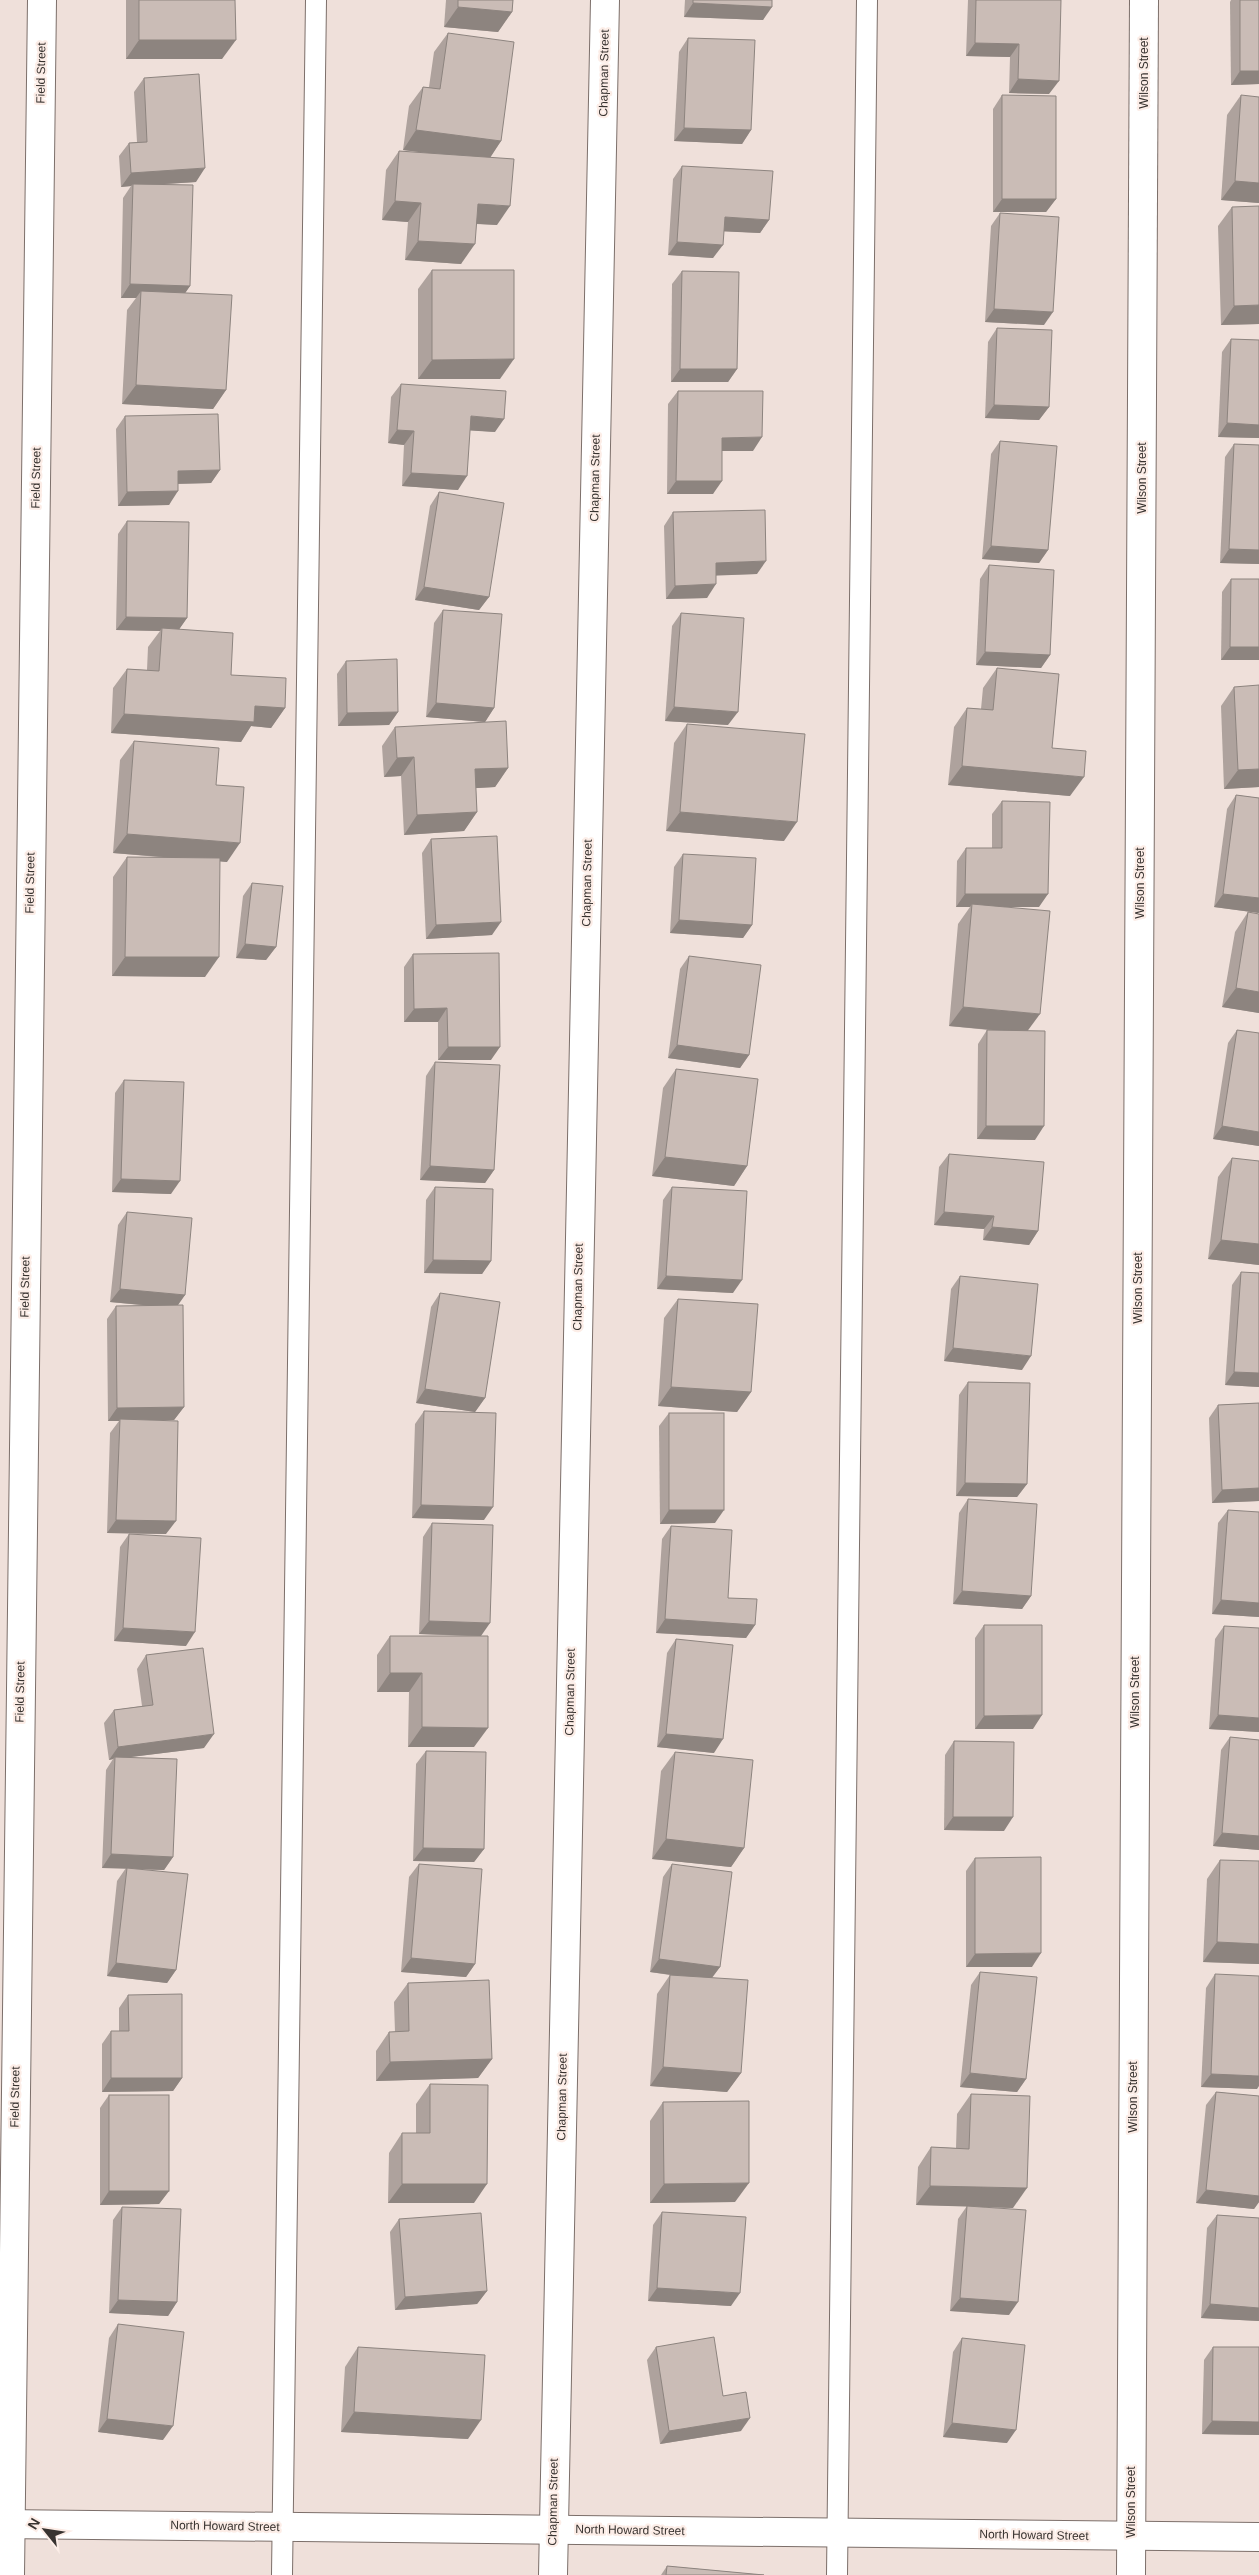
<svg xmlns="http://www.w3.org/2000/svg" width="1259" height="2575" viewBox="0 0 1259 2575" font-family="Helvetica,sans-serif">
<rect width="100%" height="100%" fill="#efe0da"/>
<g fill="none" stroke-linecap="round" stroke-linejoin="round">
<defs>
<g id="service">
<polyline points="282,2575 316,0"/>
<polyline points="837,2575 867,0"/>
</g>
<g id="minor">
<polyline points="10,2575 42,0"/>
<polyline points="553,2575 605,0"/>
<polyline points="1131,2575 1144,0"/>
</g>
<polyline id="tertiary" points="0,2524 1259,2537"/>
</defs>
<use href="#service" stroke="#7c6f6a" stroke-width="22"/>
<use href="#minor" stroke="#7c6f6a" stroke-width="30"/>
<use href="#tertiary" stroke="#7c6f6a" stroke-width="30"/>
<use href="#service" stroke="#fff" stroke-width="20"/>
<use href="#minor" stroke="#fff" stroke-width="28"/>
<use href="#tertiary" stroke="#fff" stroke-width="28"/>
</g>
<g fill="#aea29d">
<polygon points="126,0 235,0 222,59 126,59"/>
<polygon points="446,0 513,0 512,12 498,32 444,27"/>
<polygon points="685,0 772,0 763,20 684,17"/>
<polygon points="968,0 1061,0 1049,94 1009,93 1010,57 966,56"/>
<polygon points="1231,0 1259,0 1259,84 1231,85 1230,2"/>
<polygon points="448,33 501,141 490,157 497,225 476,224 461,264 405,260 408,222 382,220 386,170 399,151 427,153 403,150 409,106 423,87 429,87 434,52"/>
<polygon points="688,38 751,130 742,144 674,141 679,52"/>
<polygon points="144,78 196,182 152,185 190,286 185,293 226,390 213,409 122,404 127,310 136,298 121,298 123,198 131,186 121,187 119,156 129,143 137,142 134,92"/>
<polygon points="1002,95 1056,199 1046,212 993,212 993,109"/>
<polygon points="1241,95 1259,203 1221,200 1227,115"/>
<polygon points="682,166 769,220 760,233 724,231 713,258 668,255 673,179"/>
<polygon points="1232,207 1259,324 1221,325 1218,226"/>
<polygon points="1000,213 1044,325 985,322 991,226"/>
<polygon points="432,270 500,379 418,379 418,289"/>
<polygon points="682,271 737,369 728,382 671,382 672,284"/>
<polygon points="997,328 1049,407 1039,420 985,418 988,342"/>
<polygon points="1231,339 1259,340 1259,438 1218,437 1222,352"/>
<polygon points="401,384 495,432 470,430 458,490 402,486 404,445 388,443 391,397"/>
<polygon points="678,391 753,451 722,451 713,494 667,494 668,404"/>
<polygon points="125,416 220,470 211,483 178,484 169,505 118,506 116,429"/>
<polygon points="1000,441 1048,550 1039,563 982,559 991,454"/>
<polygon points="1234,444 1259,445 1259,564 1220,563 1225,457"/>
<polygon points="439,492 489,597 479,610 415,600 430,506"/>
<polygon points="673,512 757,574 716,575 707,598 666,599 664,526"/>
<polygon points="127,521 187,618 179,629 231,675 285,708 271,728 251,726 241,742 111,733 113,688 127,669 147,670 148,647 160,631 116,630 118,534"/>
<polygon points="989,565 1050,655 1041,668 976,665 980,579"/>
<polygon points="1231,579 1259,579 1259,660 1221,660 1222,592"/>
<polygon points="443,610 494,708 485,722 426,717 434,623"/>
<polygon points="681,613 728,725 665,721 672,626"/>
<polygon points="346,661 398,712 389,725 338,726 337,674"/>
<polygon points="997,668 1052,748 1070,796 948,785 954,727 967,708 981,709 983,688"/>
<polygon points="1234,687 1259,787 1224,789 1221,706"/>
<polygon points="687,724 784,841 666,831 674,743"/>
<polygon points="395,727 508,768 495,787 476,788 477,812 464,831 404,835 401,776 384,777 382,746"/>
<polygon points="134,741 216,785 227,862 220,861 205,977 112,976 113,877 127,857 170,858 113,853 120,760"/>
<polygon points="1236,795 1259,798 1259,913 1214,907 1227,809"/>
<polygon points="1002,801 1039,907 1002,907 1028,1031 1035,1140 977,1139 978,1044 987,1030 999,1031 949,1026 958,924 970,907 956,907 957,861 966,848 992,848 992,814"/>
<polygon points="431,839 492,935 426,939 422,853"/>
<polygon points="683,854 752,925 743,938 670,933 674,867"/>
<polygon points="252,883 276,947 266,960 236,958 243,896"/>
<polygon points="1248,912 1259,1013 1222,1007 1235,932"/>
<polygon points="413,954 491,1060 438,1060 438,1022 404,1022 404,967"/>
<polygon points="689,956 749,1055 740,1068 668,1058 680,969"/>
<polygon points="1237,1030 1259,1146 1213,1139 1228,1043"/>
<polygon points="435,1062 494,1170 485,1183 420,1180 426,1076"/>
<polygon points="676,1069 747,1166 734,1186 652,1176 663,1088"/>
<polygon points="124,1080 171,1194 112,1192 115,1093"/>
<polygon points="949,1154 1038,1231 1029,1245 983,1240 984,1229 934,1225 939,1167"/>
<polygon points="1232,1158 1259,1265 1208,1259 1218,1177"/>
<polygon points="435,1187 491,1261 482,1274 424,1273 426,1200"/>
<polygon points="672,1187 733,1293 657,1289 663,1200"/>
<polygon points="127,1212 185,1295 177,1305 184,1407 174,1420 151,1420 166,1534 107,1533 110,1433 119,1421 108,1421 107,1319 116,1306 151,1306 110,1302 118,1225"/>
<polygon points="1241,1272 1259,1387 1225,1385 1232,1285"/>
<polygon points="960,1276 1022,1370 944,1361 951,1289"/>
<polygon points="440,1293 485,1398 475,1412 416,1403 431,1307"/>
<polygon points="678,1299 751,1392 737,1412 658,1406 664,1318"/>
<polygon points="968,1382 1027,1484 1017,1497 956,1496 959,1395"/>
<polygon points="1259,1403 1259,1501 1212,1503 1209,1418 1218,1405"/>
<polygon points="424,1411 484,1520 412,1518 415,1424"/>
<polygon points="669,1413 715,1523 660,1524 659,1426"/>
<polygon points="968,1499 1031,1596 1022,1609 953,1604 959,1513"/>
<polygon points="1228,1510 1259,1617 1212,1614 1218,1523"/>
<polygon points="432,1523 481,1636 474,1747 408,1747 409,1692 377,1692 377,1655 390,1636 468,1636 419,1634 423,1537"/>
<polygon points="671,1526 728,1598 755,1625 746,1638 656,1633 662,1539"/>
<polygon points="129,1534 186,1646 114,1641 120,1547"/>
<polygon points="984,1625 1033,1729 975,1729 975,1638"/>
<polygon points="1224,1626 1259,1732 1209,1729 1215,1639"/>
<polygon points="676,1639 714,1753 657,1747 667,1653"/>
<polygon points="146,1655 204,1748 130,1757 173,1857 164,1870 138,1869 176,1970 167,1983 107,1976 117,1881 126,1868 102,1868 106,1770 113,1759 109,1760 104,1723 114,1710 142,1706 137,1669"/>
<polygon points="1230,1737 1259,1740 1259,1850 1213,1846 1221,1750"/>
<polygon points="954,1741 1004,1831 944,1830 945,1755"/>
<polygon points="426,1751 484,1849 474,1862 413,1861 416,1764"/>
<polygon points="675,1752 744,1848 731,1867 652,1859 661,1771"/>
<polygon points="975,1858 1032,1967 966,1967 966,1871"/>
<polygon points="1220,1860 1259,1964 1203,1962 1207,1879"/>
<polygon points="419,1864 475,1964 466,1977 401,1972 409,1877"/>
<polygon points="672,1864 720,1967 712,1978 741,2073 727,2092 650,2086 657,1994 670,1975 650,1972 663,1877"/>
<polygon points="980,1972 1026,2079 1017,2092 960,2087 971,1985"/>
<polygon points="1215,1974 1257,2089 1201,2087 1206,1988"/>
<polygon points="408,1983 492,2059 478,2078 376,2081 376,2051 389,2032 395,2032 394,2002"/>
<polygon points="128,1995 182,2078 173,2091 102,2092 102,2044 111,2031 119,2031 119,2008"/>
<polygon points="430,2084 474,2203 388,2203 389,2153 402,2133 416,2133 416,2104"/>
<polygon points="1216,2092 1259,2096 1259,2202 1254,2209 1196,2203 1206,2105"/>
<polygon points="971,2094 1013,2208 985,2207 1009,2315 950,2311 958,2219 967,2206 916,2205 918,2167 931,2147 956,2148 957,2114"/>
<polygon points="109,2095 169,2191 159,2204 100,2205 100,2108"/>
<polygon points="663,2102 735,2202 650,2203 650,2121"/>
<polygon points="122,2207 177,2302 168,2316 109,2313 113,2220"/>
<polygon points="662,2212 731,2306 648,2301 653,2225"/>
<polygon points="1217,2215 1259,2218 1259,2321 1201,2318 1207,2228"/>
<polygon points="399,2219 487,2291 477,2304 395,2310 390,2232"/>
<polygon points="118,2324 163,2440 98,2432 109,2338"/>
<polygon points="962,2338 1007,2443 943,2437 953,2352"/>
<polygon points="358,2347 468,2439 341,2432 345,2367"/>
<polygon points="656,2347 723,2396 741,2431 660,2444 647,2360"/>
<polygon points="1213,2347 1259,2435 1202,2434 1204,2360"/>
<polygon points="667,2566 764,2575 661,2575"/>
</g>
<g fill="#8d847f">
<polygon points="693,3 772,7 763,20 684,17"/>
<polygon points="458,7 512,12 498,32 444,27"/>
<polygon points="139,40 236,40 222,59 126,59"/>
<polygon points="975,43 1019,44 1010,57 966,56"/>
<polygon points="1240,71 1259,71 1259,84 1231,85"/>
<polygon points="1018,79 1059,81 1049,94 1009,93"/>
<polygon points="684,128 751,130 742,144 674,141"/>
<polygon points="416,130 501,141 488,161 403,150"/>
<polygon points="205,168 196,182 133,186 133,184 131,186 121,187 131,173"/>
<polygon points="1235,181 1259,183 1259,203 1221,200"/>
<polygon points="1002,199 1056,199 1046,212 993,212"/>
<polygon points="395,201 421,203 408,222 382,220"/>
<polygon points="478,204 510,206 497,225 464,223"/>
<polygon points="725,217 769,220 760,233 715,231"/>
<polygon points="418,241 475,244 461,264 405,260"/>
<polygon points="677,242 723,245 713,258 668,255"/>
<polygon points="130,284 190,286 181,299 141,291 136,298 121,298"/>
<polygon points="1259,305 1259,324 1221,325 1234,306"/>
<polygon points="994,309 1053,312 1044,325 985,322"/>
<polygon points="514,359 500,379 418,379 432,360"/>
<polygon points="680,369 737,369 728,382 671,382"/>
<polygon points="136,385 226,390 213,409 122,404"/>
<polygon points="994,405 1049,407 1039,420 985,418"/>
<polygon points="471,416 504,419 495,432 462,430"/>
<polygon points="1227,423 1259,425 1259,438 1218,437"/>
<polygon points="397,430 414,431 404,445 388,443"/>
<polygon points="762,437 753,451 713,451 722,438"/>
<polygon points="220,470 211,483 169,484 178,471"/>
<polygon points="411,473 467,476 458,490 402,486"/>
<polygon points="676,481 722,481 713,494 667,494"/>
<polygon points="178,491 169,505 118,506 127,492"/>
<polygon points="991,546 1048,550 1039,563 982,559"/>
<polygon points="1229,549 1259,550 1259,564 1220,563"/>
<polygon points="766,561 757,574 706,576 716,563"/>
<polygon points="716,584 707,598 666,599 675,586"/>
<polygon points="424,587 489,597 479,610 415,600"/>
<polygon points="126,617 187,618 178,631 162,628 160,631 116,630"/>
<polygon points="1230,647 1259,647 1259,660 1221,660"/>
<polygon points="985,652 1050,655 1041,668 976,665"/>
<polygon points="436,703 494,708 485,722 426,717"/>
<polygon points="255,706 285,708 271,728 251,726 241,742 111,733 124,714"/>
<polygon points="674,707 738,712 728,725 665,721"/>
<polygon points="398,712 389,725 338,726 347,713"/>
<polygon points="414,757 401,776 384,777 397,758"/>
<polygon points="962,766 1084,777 1070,796 948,785"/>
<polygon points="508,768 495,787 461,789 475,769"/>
<polygon points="1259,769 1259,787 1224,789 1238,770"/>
<polygon points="477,812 464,831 404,835 417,815"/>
<polygon points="680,812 797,822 784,841 666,831"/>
<polygon points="127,834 240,843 227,862 113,853"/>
<polygon points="965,894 1048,894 1039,907 972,907 972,904 970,907 956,907"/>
<polygon points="1223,894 1259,898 1259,913 1214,907"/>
<polygon points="679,920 752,925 743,938 670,933"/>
<polygon points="501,922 492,935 426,939 436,925"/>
<polygon points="245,944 276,947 266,960 236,958"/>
<polygon points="125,957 219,957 205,977 112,976"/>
<polygon points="1236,988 1259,992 1259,1013 1222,1007"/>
<polygon points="963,1007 1040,1014 1026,1033 949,1026"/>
<polygon points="447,1008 438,1022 404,1022 414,1009"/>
<polygon points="677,1045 749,1055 740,1068 668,1058"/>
<polygon points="448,1047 500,1047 491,1060 438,1060"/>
<polygon points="986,1126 1044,1126 1035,1140 977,1139"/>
<polygon points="1222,1126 1259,1132 1259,1146 1213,1139"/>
<polygon points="665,1157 747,1166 734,1186 652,1176"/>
<polygon points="430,1166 494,1170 485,1183 420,1180"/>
<polygon points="121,1179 180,1181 171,1194 112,1192"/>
<polygon points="944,1212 994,1216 984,1229 934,1225"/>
<polygon points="992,1227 1038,1231 1029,1245 983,1240"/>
<polygon points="1221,1240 1259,1244 1259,1265 1208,1259"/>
<polygon points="433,1260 491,1261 482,1274 424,1273"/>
<polygon points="666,1276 742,1280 733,1293 657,1289"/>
<polygon points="120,1289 185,1295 176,1308 110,1302"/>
<polygon points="953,1348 1031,1356 1022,1370 944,1361"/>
<polygon points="1234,1372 1259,1373 1259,1387 1225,1385"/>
<polygon points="671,1387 751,1392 737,1412 658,1406"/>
<polygon points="425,1389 485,1398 475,1412 416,1403"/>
<polygon points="184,1407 174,1420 120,1421 120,1419 119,1421 108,1421 117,1408"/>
<polygon points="965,1483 1027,1484 1017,1497 956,1496"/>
<polygon points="1259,1488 1259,1501 1212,1503 1222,1490"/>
<polygon points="421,1505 493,1507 484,1520 412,1518"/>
<polygon points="669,1510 724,1510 715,1523 660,1524"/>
<polygon points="116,1520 176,1521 166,1534 107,1533"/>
<polygon points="962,1591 1031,1596 1022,1609 953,1604"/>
<polygon points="1221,1600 1259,1603 1259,1617 1212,1614"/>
<polygon points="665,1619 755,1625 746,1638 656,1633"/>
<polygon points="429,1621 490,1623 481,1636 419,1634"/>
<polygon points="123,1628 195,1632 186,1646 114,1641"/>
<polygon points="390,1673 422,1673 409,1692 377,1692"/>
<polygon points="1042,1715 1033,1729 975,1729 984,1716"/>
<polygon points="1218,1715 1259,1718 1259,1732 1209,1729"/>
<polygon points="422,1727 488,1728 474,1747 408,1747"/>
<polygon points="214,1734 204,1748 115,1759 115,1757 113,1759 109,1760 118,1747"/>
<polygon points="666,1734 723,1739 714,1753 657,1747"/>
<polygon points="953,1817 1013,1817 1004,1831 944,1830"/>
<polygon points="1222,1833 1259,1836 1259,1850 1213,1846"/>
<polygon points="666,1839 744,1848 731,1867 652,1859"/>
<polygon points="423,1848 484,1849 474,1862 413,1861"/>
<polygon points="111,1854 173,1857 164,1870 102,1868"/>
<polygon points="1217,1942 1259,1944 1259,1964 1203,1962"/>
<polygon points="1041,1953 1032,1967 966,1967 975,1954"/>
<polygon points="411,1958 475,1964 466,1977 401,1972"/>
<polygon points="659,1959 720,1967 710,1980 650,1972"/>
<polygon points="116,1963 176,1970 167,1983 107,1976"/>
<polygon points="492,2059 478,2078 376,2081 390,2062"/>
<polygon points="663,2067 741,2073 727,2092 650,2086"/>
<polygon points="970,2073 1026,2079 1017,2092 960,2087"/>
<polygon points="1211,2074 1259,2076 1259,2086 1257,2089 1201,2087"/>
<polygon points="111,2078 182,2078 173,2091 102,2092"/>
<polygon points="749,2183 735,2202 650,2203 664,2184"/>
<polygon points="402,2184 487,2184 474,2203 388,2203"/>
<polygon points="930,2186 1027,2188 1013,2208 916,2205"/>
<polygon points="1206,2190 1259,2196 1259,2202 1254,2209 1196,2203"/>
<polygon points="109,2191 169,2191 159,2204 100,2205"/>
<polygon points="657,2288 740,2293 731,2306 648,2301"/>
<polygon points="487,2291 477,2304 395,2310 405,2297"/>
<polygon points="960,2298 1018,2302 1009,2315 950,2311"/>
<polygon points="118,2300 177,2302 168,2316 109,2313"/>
<polygon points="1210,2304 1259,2308 1259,2321 1201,2318"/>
<polygon points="354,2412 481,2420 468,2439 341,2432"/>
<polygon points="750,2418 741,2431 660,2444 669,2431"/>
<polygon points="107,2419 173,2426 163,2440 98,2432"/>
<polygon points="1212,2421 1259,2422 1259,2435 1202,2434"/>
<polygon points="952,2423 1016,2430 1007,2443 943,2437"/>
</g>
<g fill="#cabcb6" stroke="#8d847f">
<polygon points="139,0 235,0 236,40 139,40"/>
<polygon points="458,0 513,0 512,12 458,7"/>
<polygon points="693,0 772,0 772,7 693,3"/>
<polygon points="976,0 1061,0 1059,81 1018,79 1019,44 975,43"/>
<rect x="1240" y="0" width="19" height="71"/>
<polygon points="448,33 514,42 501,141 416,130 423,87 440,89"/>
<polygon points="688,38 755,40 751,130 684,128"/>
<polygon points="199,74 205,168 131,173 129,143 147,142 144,78"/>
<polygon points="1002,95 1056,96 1056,199 1002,199"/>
<polygon points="1241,95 1259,97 1259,183 1235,181"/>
<polygon points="399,151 514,159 510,206 478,204 475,244 418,241 421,203 395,201"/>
<polygon points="682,166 773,171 769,220 725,217 723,245 677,242"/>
<polygon points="133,184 193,185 190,286 130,284"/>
<polygon points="1259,206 1259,305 1234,306 1232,207"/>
<polygon points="1000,213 1059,217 1053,312 994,309"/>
<polygon points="432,270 514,270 514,359 432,360"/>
<polygon points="682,271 739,272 737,369 680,369"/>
<polygon points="141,291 232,295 226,390 136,385"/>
<polygon points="997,328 1052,330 1049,407 994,405"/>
<polygon points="1231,339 1259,340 1259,425 1227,423"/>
<polygon points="401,384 506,391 504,419 471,416 467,476 411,473 414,431 397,430"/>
<polygon points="678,391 763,391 762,437 722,438 722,481 676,481"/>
<polygon points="218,414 220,470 178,471 178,491 127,492 125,416"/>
<polygon points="1000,441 1057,446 1048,550 991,546"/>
<polygon points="1234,444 1259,445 1259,550 1229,549"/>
<polygon points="439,492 504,503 489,597 424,587"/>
<polygon points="765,510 766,561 716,563 716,584 675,586 673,512"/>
<polygon points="127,521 189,522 187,618 126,617"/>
<polygon points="989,565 1054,570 1050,655 985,652"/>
<polygon points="1231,579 1259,579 1259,647 1230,647"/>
<polygon points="443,610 502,614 494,708 436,703"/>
<polygon points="681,613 744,618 738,712 674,707"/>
<polygon points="162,628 233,633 231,675 286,678 285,708 255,706 254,722 124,714 127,669 159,671"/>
<polygon points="397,659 398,712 347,713 346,661"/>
<polygon points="997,668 1059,674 1052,748 1086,751 1084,777 962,766 967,708 993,710"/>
<polygon points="1259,685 1259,769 1238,770 1234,687"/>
<polygon points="506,721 508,768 475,769 477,812 417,815 414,757 397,758 395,727"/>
<polygon points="687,724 805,734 797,822 680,812"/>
<polygon points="134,741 219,748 216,785 244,787 240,843 127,834"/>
<polygon points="1236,795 1259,798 1259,898 1223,894"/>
<polygon points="1002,801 1050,802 1048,894 965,894 966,848 1002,848"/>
<polygon points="497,836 501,922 436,925 431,839"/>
<polygon points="683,854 756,858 752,925 679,920"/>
<polygon points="127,857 220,858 219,957 125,957"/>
<polygon points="252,883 283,886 276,947 245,944"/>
<polygon points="972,904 1050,911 1040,1014 963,1007"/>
<polygon points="1248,912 1259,914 1259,992 1236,988"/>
<polygon points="499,953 500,1047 448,1047 447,1008 414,1009 413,954"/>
<polygon points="689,956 761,965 749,1055 677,1045"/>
<polygon points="987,1030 1045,1031 1044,1126 986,1126"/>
<polygon points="1237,1030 1259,1033 1259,1132 1222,1126"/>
<polygon points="435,1062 500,1065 494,1170 430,1166"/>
<polygon points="676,1069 758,1079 747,1166 665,1157"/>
<polygon points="124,1080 184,1082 180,1181 121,1179"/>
<polygon points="949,1154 1044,1162 1038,1231 992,1227 994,1216 944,1212"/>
<polygon points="1232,1158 1259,1161 1259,1244 1221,1240"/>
<polygon points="435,1187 493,1189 491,1261 433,1260"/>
<polygon points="672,1187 747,1191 742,1280 666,1276"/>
<polygon points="127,1212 192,1218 185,1295 120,1289"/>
<polygon points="1241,1272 1259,1273 1259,1373 1234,1372"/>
<polygon points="960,1276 1038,1284 1031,1356 953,1348"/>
<polygon points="440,1293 500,1302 485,1398 425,1389"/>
<polygon points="678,1299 758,1304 751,1392 671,1387"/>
<polygon points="183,1305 184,1407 117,1408 116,1306"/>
<polygon points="968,1382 1030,1383 1027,1484 965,1483"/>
<polygon points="1259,1403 1259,1488 1222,1490 1218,1405"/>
<polygon points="424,1411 496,1413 493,1507 421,1505"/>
<rect x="669" y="1413" width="55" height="97"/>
<polygon points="120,1419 178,1421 176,1521 116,1520"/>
<polygon points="968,1499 1037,1504 1031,1596 962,1591"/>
<polygon points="1228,1510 1259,1512 1259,1603 1221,1600"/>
<polygon points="432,1523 493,1525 490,1623 429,1621"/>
<polygon points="671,1526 732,1530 728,1598 757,1599 755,1625 665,1619"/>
<polygon points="129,1534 201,1538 195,1632 123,1628"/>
<polygon points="984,1625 1042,1625 1042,1715 984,1716"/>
<polygon points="1224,1626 1259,1628 1259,1718 1218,1715"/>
<polygon points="390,1636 488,1636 488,1728 422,1727 422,1673 390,1673"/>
<polygon points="676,1639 733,1645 723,1739 666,1734"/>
<polygon points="203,1648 214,1734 118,1747 114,1710 153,1705 146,1655"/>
<polygon points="1230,1737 1259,1740 1259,1836 1222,1833"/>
<polygon points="954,1741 1014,1742 1013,1817 953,1817"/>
<polygon points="426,1751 486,1752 484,1849 423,1848"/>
<polygon points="675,1752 753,1760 744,1848 666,1839"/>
<polygon points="115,1757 177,1759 173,1857 111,1854"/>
<polygon points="1041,1857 1041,1953 975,1954 975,1858"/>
<polygon points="1220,1860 1259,1861 1259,1944 1217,1942"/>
<polygon points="419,1864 482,1869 475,1964 411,1958"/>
<polygon points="672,1864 732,1872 720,1967 659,1959"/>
<polygon points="127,1868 188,1874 176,1970 116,1963"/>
<polygon points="980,1972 1037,1977 1026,2079 970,2073"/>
<polygon points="1215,1974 1259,1976 1259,2076 1211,2074"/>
<polygon points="670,1975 748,1980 741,2073 663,2067"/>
<polygon points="489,1980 492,2059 390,2062 389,2032 409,2031 408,1983"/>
<polygon points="182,1994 182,2078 111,2078 111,2031 129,2031 128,1995"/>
<polygon points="430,2084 488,2085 487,2184 402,2184 402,2133 430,2133"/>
<polygon points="1216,2092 1259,2096 1259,2196 1206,2190"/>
<polygon points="971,2094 1030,2096 1027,2188 930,2186 931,2147 969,2149"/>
<rect x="109" y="2095" width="60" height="96"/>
<polygon points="749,2101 749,2183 664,2184 663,2102"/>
<polygon points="967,2206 1026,2210 1018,2302 960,2298"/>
<polygon points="122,2207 181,2209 177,2302 118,2300"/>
<polygon points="662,2212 746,2217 740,2293 657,2288"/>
<polygon points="481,2213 487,2291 405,2297 399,2219"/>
<polygon points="1217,2215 1259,2218 1259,2308 1210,2304"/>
<polygon points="118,2324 184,2332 173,2426 107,2419"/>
<polygon points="714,2337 723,2396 746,2392 750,2418 669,2431 656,2347"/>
<polygon points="962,2338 1025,2345 1016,2430 952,2423"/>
<polygon points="358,2347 485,2355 481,2420 354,2412"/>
<polygon points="1213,2347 1259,2347 1259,2422 1212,2421"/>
<polygon points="667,2566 764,2575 666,2575"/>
</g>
<g text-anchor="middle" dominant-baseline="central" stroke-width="4.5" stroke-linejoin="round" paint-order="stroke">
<g font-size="12" fill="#383330" stroke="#fcede7">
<text transform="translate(41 73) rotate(-89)">Field Street</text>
<text transform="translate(604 73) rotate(-89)">Chapman Street</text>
<text transform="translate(1144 73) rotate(-90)">Wilson Street</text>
<text transform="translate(36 478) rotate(-89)">Field Street</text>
<text transform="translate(595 478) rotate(-89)">Chapman Street</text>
<text transform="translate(1142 478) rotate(-90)">Wilson Street</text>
<text transform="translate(30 883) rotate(-89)">Field Street</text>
<text transform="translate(587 883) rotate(-89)">Chapman Street</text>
<text transform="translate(1140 883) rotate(-90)">Wilson Street</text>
<text transform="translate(25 1287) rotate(-89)">Field Street</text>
<text transform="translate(578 1287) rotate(-89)">Chapman Street</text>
<text transform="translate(1138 1288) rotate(-90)">Wilson Street</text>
<text transform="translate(20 1692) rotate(-89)">Field Street</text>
<text transform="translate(570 1692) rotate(-89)">Chapman Street</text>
<text transform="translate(1135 1692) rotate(-90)">Wilson Street</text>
<text transform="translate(15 2097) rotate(-89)">Field Street</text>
<text transform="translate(562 2097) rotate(-89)">Chapman Street</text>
<text transform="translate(1133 2097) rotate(-90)">Wilson Street</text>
<text transform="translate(553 2502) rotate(-89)">Chapman Street</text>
<text transform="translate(1131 2502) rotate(-90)">Wilson Street</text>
<text transform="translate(225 2526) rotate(1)">North Howard Street</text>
<text transform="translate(630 2530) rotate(1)">North Howard Street</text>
<text transform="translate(1034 2535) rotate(1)">North Howard Street</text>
</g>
</g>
<g transform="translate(45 2530) rotate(300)" stroke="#fcede7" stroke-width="4" paint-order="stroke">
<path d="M0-4L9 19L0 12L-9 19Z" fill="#383330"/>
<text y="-8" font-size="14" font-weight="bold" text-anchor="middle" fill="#383330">N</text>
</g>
</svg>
